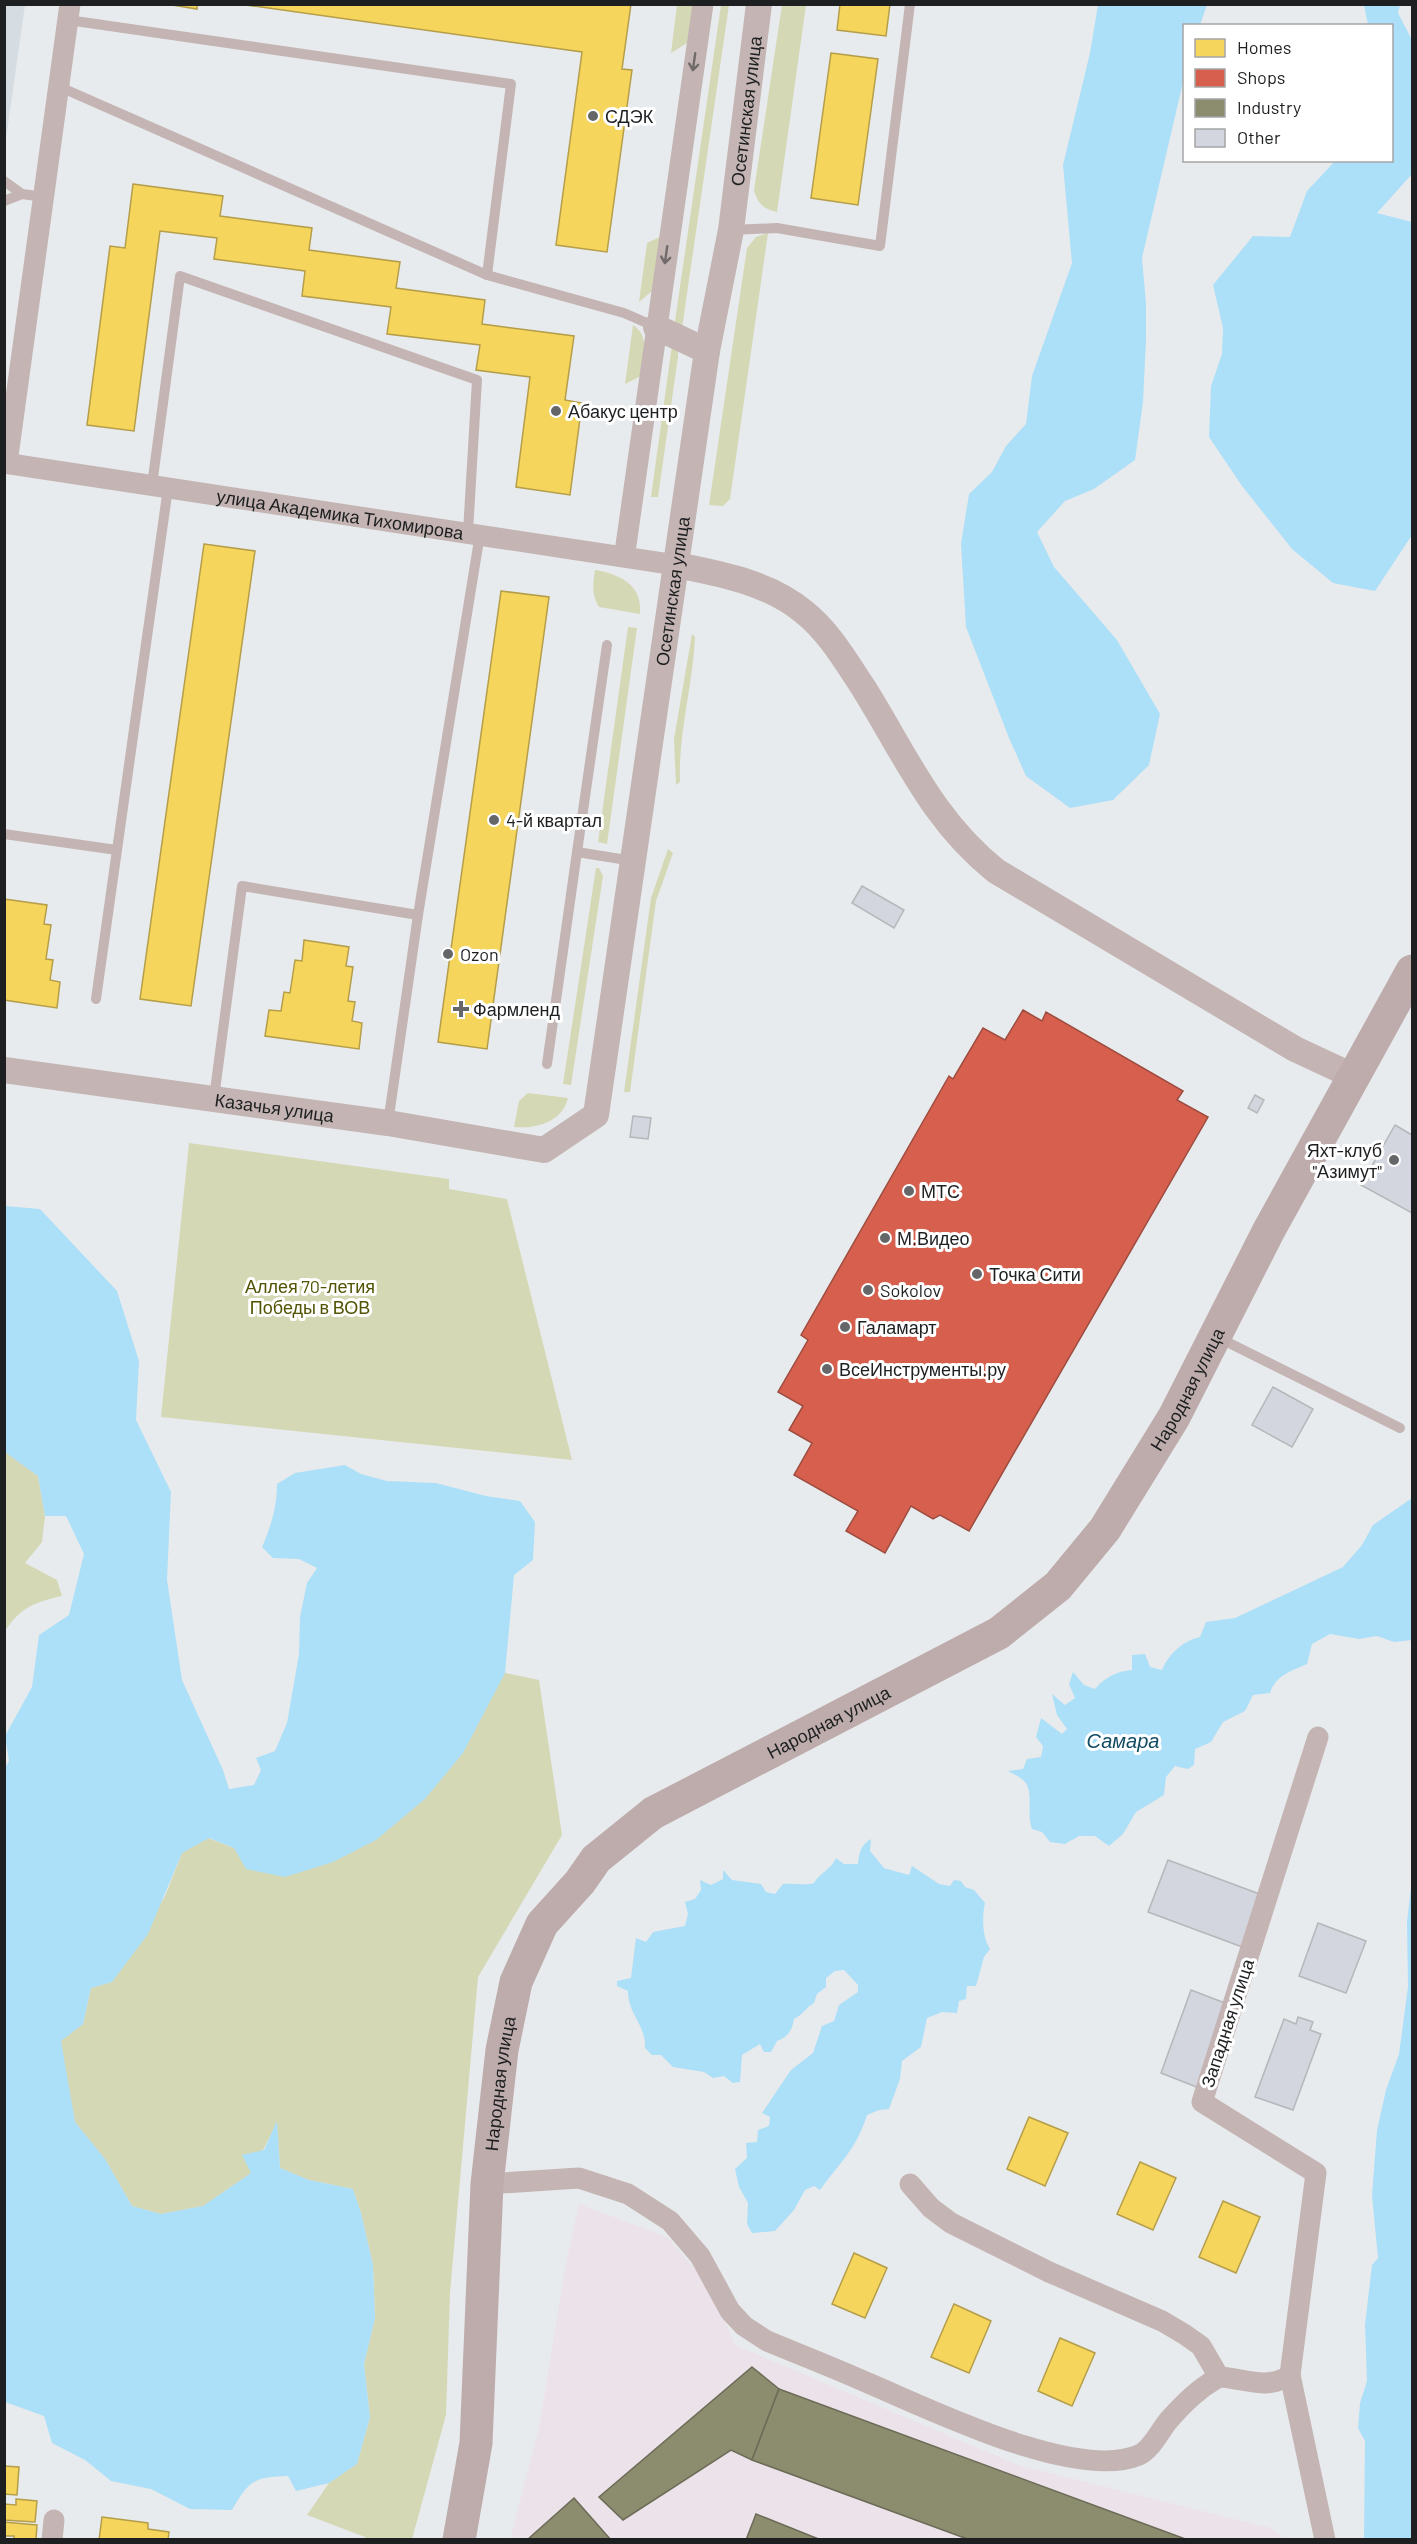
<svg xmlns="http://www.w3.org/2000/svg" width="1417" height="2544" viewBox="0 0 1417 2544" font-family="Barlow,sans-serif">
<rect width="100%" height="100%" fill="#e8ebed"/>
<polygon fill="#d5dde3" points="5,4 25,5 5,146 4,5"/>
<polygon fill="#ece2ea" points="579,2204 667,2237 712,2289 735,2345 1018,2465 1271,2528 1284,2539 510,2540 540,2424 564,2273"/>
<g fill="#d5d8b5">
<polygon points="677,5 693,5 687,43 671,53"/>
<polygon points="721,5 729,5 682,328 675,321"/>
<path d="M 782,5 L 806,5 L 777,212 C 763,209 758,204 754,190 Z"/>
<polygon points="768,233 730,499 723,506 709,505 747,248 756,237"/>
<polygon points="662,236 652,291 639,302 647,243"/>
<path d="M 633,325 C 651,337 643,358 641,376 L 625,384 Z"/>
<polygon points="672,345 678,351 678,357 658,497 651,497"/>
<path d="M 595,570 C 620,574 643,585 640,614 L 599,607 C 591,594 593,585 595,570 Z"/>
<polygon points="628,627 637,628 607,844 598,842"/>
<path d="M 692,634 L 695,637 C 693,686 678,732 680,782 L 676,785 L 674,739 Z"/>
<polygon points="668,849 673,853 656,901 630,1092 624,1092 651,898"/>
<polygon points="596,868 599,868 603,876 571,1085 563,1084"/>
<path d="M 528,1093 L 568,1098 C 562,1122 537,1129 514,1127 L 519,1101 Z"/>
<polygon points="189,1143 449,1179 449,1189 507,1199 572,1460 161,1417"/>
<path d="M 5,1452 L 38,1476 L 45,1516 L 42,1542 L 25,1563 L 57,1580 L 62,1596 C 35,1602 21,1607 5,1631 Z"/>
<polygon points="505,1673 539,1680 562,1835 478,1977 450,2293 446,2415 412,2539 366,2539 365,2537 307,2515 329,2483 357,2464 370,2417 364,2364 375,2318 373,2265 361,2213 353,2189 309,2180 280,2168 277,2123 251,2173 203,2206 161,2214 132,2206 105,2159 75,2122 60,2041 83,2024 91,1988 112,1982 165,1896 182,1853 208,1838 234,1848 247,1869 485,1708"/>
</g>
<g fill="#acdff8">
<polygon points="1098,5 1207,5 1200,25 1184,26 1184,78 1142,258 1146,304 1146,340 1143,402 1135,460 1094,489 1065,501 1037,532 1054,567 1117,640 1160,714 1149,765 1113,800 1070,808 1026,776 1009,738 966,627 961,544 969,494 992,472 1006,446 1026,424 1032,376 1072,263 1063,165 1090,53"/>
<polygon points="1364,5 1400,5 1398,13 1412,40 1412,174 1377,213 1412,222 1412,535 1375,591 1333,583 1292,549 1242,486 1209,437 1211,386 1222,354 1223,328 1213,285 1253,236 1290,237 1307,191 1335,161 1392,160 1392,26 1368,25"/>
<path d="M 5,1206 L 40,1209 L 117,1291 L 139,1361 L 136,1420 L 171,1492 L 167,1580 L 182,1680 L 223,1770 L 229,1789 L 254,1785 L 261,1770 L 256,1758 L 275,1751 L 287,1723 L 299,1654 L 300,1617 L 307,1583 L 317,1568 L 299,1559 L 273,1558 L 262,1547 C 271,1526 277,1507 277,1484 L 295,1473 L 345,1465 L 361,1474 L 387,1481 L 436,1483 L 486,1496 L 520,1501 L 535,1522 L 533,1560 L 514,1575 L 505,1673 L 463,1753 L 425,1799 L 376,1840 L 333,1862 L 285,1877 L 246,1869 L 234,1848 L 209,1838 L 182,1853 L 148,1934 L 112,1982 L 91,1988 L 83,2024 L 61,2041 L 75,2122 L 105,2159 L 132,2206 L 161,2214 L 203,2206 L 251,2173 L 242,2155 L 264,2150 L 277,2121 L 280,2168 L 309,2180 L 353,2189 L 361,2213 L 373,2265 L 375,2318 L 364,2364 L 370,2417 L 357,2464 L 329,2483 L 296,2491 L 288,2476 C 255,2477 249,2480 232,2510 L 190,2509 L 151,2489 L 111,2481 L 85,2460 L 52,2443 L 44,2416 L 5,2402 L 4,1770 L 9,1761 L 5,1736 L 32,1687 L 39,1635 L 69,1615 L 84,1554 L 66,1516 L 45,1516 L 38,1476 L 5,1452 Z"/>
<path d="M 1412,1498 L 1412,1640 L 1394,1642 L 1377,1636 L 1359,1639 L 1330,1634 L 1312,1644 L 1307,1664 C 1291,1671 1276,1675 1270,1693 L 1253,1695 L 1245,1711 L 1223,1722 L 1211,1742 L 1195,1749 L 1194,1765 L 1188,1769 L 1175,1766 L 1166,1777 L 1164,1795 L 1136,1812 L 1123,1834 L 1109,1846 L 1095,1836 L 1079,1836 L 1065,1844 L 1050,1842 L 1042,1832 L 1032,1829 C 1026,1813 1034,1794 1025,1782 C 1021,1777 1013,1774 1008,1771 L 1023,1769 L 1027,1759 L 1041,1757 L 1043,1746 L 1036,1737 L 1041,1718 L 1062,1734 L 1067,1729 L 1057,1715 L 1052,1694 L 1065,1705 L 1075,1698 L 1069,1684 L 1073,1672 L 1084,1685 L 1095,1689 C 1104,1678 1117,1671 1132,1670 L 1132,1655 L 1145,1654 L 1150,1667 L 1162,1670 C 1169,1653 1183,1641 1200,1637 L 1206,1622 L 1235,1618 L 1343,1567 L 1362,1545 L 1373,1525 Z"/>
<path d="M 871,1839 L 870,1851 L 884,1868 L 909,1875 L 912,1866 L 939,1884 L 950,1886 L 954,1880 L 961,1881 L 965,1887 L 974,1890 L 985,1903 C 982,1916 982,1937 990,1949 L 984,1957 L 976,1986 L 967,1986 L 966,1999 L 959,2001 L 957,2013 L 942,2012 L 927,2018 L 921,2047 L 902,2061 L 900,2079 L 889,2109 L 879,2110 L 867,2115 C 856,2150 840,2162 820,2190 L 814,2186 L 805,2190 L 794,2210 L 775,2231 L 752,2233 L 747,2224 L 748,2203 L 739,2187 L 735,2169 L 747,2158 L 746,2143 L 757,2142 L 758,2130 L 769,2126 L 770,2117 L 762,2113 L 791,2070 L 813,2053 L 822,2026 L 834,2021 L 839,2005 L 858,1992 L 858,1985 L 844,1970 L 835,1971 L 826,1978 L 826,1987 L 817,1994 L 814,2003 C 806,2007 804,2014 794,2019 C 792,2031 788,2037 777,2041 L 771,2052 L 764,2052 L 760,2044 L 742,2055 L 740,2082 L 733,2083 L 724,2076 L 713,2078 L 704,2072 L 673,2067 L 661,2055 L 652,2055 L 645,2048 C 646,2024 628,2015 628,1991 L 617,1986 L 617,1981 L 631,1978 L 636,1938 L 646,1942 L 653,1932 L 685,1926 L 688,1914 L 685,1902 L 695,1899 L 701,1890 L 700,1880 L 711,1885 L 723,1879 L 723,1870 L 732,1880 L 761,1884 L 766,1892 L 775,1894 L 783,1884 C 794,1883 804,1886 814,1883 C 820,1872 831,1870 836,1858 L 844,1864 L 858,1864 C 859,1852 861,1845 871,1839 Z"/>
<polygon points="1412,1879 1412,2539 1364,2539 1365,2441 1358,2428 1360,2403 1367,2381 1365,2325 1372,2265 1378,2258 1372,2195 1377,2130 1386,2090 1399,2054 1408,1987 1407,1922"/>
</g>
<g fill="#f6d55c" stroke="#b59e4a" stroke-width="1.5">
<polygon points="166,4 197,4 197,9"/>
<polygon points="239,4 631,4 622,69 632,70 607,252 556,245 582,52"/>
<polygon points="840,4 890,4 886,36 837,30"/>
<polygon points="831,53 878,59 858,205 811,198"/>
<polygon points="133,184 223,196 220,216 312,228 309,250 400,262 396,288 485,300 482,324 574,336 565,400 582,403 570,495 516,487 530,377 476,370 480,345 387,334 391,307 302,296 305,271 214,259 217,238 160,231 134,431 87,425 110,246 125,248"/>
<polygon points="204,544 255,551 191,1006 140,999"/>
<polygon points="501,591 549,597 487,1049 438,1042"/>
<polygon points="4,899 47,905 44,924 51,925 46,959 53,960 50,980 60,982 57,1008 4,1000"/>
<polygon points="304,940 349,947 346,966 353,967 348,1001 355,1002 352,1021 362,1023 359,1049 265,1036 269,1010 281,1011 284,992 290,993 295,960 302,961"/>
<polygon points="1029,2117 1068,2133 1045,2186 1007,2169"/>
<polygon points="1140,2162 1176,2178 1153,2230 1117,2214"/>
<polygon points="1223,2201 1260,2217 1236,2273 1199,2257"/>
<polygon points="854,2253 887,2268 865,2318 832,2304"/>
<polygon points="954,2304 991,2321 969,2373 931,2357"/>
<polygon points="1060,2338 1095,2353 1072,2406 1038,2391"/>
<polygon points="4,2466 19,2467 17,2495 4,2494"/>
<polygon points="16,2499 37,2501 35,2522 4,2520 4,2504 16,2505"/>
<polygon points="102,2517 148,2523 148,2529 169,2532 168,2540 99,2540"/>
<polygon points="4,2522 37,2525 36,2540 14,2540 14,2536 4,2536"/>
</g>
<polygon fill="#d6604d" stroke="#9e4c40" stroke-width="1.5" points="1023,1010 1042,1021 1046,1012 1183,1091 1177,1100 1208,1117 969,1531 940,1515 933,1519 911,1506 885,1553 846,1531 858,1511 794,1475 812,1443 789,1430 803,1406 778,1392 808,1340 801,1335 949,1076 953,1079 983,1028 1005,1040"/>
<g fill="#8c8c6e" stroke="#6b6b57" stroke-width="1.5">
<polygon points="752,2367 779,2389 752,2460 731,2450 623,2520 599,2497"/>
<polygon points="779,2389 1188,2540 970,2540 752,2460"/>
<polygon points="574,2498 611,2540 527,2540"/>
<polygon points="756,2514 821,2540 746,2540"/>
</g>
<g fill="#d3d5df" stroke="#b6b7b9" stroke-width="1.5">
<polygon points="862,886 904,910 894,928 852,903"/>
<polygon points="1255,1095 1264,1100 1257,1113 1248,1108"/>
<polygon points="633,1116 651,1118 648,1139 630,1137"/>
<polygon points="1395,1125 1412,1135 1412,1213 1361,1185"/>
<polygon points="1273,1387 1313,1409 1292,1447 1252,1425"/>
<polygon points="1168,1860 1265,1896 1245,1948 1148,1912"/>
<polygon points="1318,1923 1366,1941 1346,1993 1299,1976"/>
<polygon points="1191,1990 1230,2005 1199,2088 1161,2073"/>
<polygon points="1298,2017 1313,2022 1310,2030 1321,2034 1293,2110 1255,2097 1284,2019 1296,2024"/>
</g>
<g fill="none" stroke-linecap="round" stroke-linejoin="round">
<g stroke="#c4b5b4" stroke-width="10">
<polyline points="68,20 511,84 487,275"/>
<polyline points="60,87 487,275 624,313 656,327"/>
<polyline points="4,181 22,194"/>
<polyline points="4,201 22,194 44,197"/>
<polyline points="731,230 777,228 880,246 910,4"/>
<polyline points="152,485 180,276 477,380 468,532"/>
<polyline points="4,834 117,850"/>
<polyline points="577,852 607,645"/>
<polyline points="96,999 168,488"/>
<polyline points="547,1064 577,852 633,861"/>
<polyline points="214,1098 242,886 418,915"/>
<polyline points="388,1123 418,915 480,534"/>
<polyline points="1219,1338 1400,1428"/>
</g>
<g stroke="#c4b5b4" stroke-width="21">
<path id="s1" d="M 4,463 L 676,565"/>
<polyline points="7,463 70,4"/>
<polyline points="626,545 703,4"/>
<polyline points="1318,1737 1202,2102 1316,2173 1290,2375 1325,2540"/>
<path d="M 487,2184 L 579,2178 L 628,2194 L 670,2221 L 700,2256 L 730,2311 L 744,2326 L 767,2341 C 801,2355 835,2368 868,2383 C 930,2409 1076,2482 1139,2455 C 1151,2450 1160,2431 1168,2421 C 1184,2403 1198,2389 1219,2377"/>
<path d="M 910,2184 L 931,2208 L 951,2223 L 1049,2272 L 1162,2321 L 1184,2334 L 1201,2346 L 1219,2377 C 1244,2378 1267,2391 1290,2375"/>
<polyline points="52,2540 54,2520"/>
</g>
<g stroke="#c4b5b4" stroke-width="26">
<polyline points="656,327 707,351"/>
<path d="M 676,565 C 720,574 768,582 804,612 C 829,632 845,660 863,687 C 905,754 932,820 996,871 L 1295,1049 L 1355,1077"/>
<path id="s2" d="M 4,1070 L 388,1123 L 544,1150 L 596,1115 L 707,351 L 731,230 L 759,4"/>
</g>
<path stroke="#beacac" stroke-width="33" id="s3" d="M 459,2540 L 476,2443 L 487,2184 L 502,2050 L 516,1982 L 542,1924 L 580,1882 L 596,1859 L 653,1813 L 999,1633 L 1058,1586 L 1105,1529 L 1174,1417 L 1269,1230 L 1412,971"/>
</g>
<defs><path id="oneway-shaft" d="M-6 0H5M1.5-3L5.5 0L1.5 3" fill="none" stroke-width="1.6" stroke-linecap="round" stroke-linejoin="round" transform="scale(1.5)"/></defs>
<g stroke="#706a6a">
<use href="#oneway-shaft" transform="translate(694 62) rotate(98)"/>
<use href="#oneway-shaft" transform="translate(666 255) rotate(98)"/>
</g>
<g fill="#646668" stroke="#fff" stroke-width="2">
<circle cx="593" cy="116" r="6"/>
<circle cx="556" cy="411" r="6"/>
<circle cx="494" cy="820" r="6"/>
<circle cx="448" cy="954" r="6"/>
<path d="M458 1000h6v6h6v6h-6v6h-6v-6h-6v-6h6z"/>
<circle cx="1394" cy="1160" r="6"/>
<circle cx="909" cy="1191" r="6"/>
<circle cx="885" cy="1238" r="6"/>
<circle cx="977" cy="1274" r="6"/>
<circle cx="868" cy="1290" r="6"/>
<circle cx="845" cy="1327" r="6"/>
<circle cx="827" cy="1369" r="6"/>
</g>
<g text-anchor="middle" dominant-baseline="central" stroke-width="6" stroke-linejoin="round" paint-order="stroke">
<g font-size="18" fill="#1d1f21" stroke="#fff">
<text stroke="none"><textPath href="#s2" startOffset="1624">Осетинская улица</textPath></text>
<text stroke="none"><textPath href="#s1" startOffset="340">улица Академика Тихомирова</textPath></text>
<text stroke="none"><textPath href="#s2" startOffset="1138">Осетинская улица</textPath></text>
<text stroke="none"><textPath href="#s2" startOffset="273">Казачья улица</textPath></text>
<text stroke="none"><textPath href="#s3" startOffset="1485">Народная улица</textPath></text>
<text stroke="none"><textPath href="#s3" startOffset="981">Народная улица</textPath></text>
<text transform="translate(1227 2023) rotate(-72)">Западная улица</text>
<text stroke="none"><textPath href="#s3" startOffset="459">Народная улица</textPath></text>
</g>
<g font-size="18" fill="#1d1f21" stroke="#fff" text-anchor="start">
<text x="605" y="116">СДЭК</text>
<text x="568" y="411">Абакус центр</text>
<text x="506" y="820">4-й квартал</text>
<text x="460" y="954">Ozon</text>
<text x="473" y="1009">Фармленд</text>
<text x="1382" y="1150" text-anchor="end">Яхт-клуб<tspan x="1382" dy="21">"Азимут"</tspan></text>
<text x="921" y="1191">МТС</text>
<text x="897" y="1238">М.Видео</text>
<text x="989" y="1274">Точка Сити</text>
<text x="880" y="1290">Sokolov</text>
<text x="857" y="1327">Галамарт</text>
<text x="839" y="1369">ВсеИнструменты.ру</text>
</g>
<g font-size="18" fill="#525303" stroke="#fff">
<text x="310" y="1286">Аллея 70-летия<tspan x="310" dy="21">Победы в ВОВ</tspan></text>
</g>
<g font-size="20" font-style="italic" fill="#124c63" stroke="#fff">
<text x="1123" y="1740">Самара</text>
</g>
</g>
<rect width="1417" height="2544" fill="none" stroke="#1d1f21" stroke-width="12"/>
<rect x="1183" y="24" width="210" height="138" fill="#ffffff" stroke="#a5a5a6" stroke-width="1.5"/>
<rect x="1195" y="39" width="30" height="18" fill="#f6d55c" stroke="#a5a5a6" stroke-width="1.5"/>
<text x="1237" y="54" font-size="18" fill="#1d1f21">Homes</text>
<rect x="1195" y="69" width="30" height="18" fill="#d6604d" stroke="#a5a5a6" stroke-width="1.5"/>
<text x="1237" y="84" font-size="18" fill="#1d1f21">Shops</text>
<rect x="1195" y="99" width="30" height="18" fill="#8c8c6e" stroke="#a5a5a6" stroke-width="1.5"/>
<text x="1237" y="114" font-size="18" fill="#1d1f21">Industry</text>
<rect x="1195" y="129" width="30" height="18" fill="#d3d5df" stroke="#a5a5a6" stroke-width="1.5"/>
<text x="1237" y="144" font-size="18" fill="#1d1f21">Other</text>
</svg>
